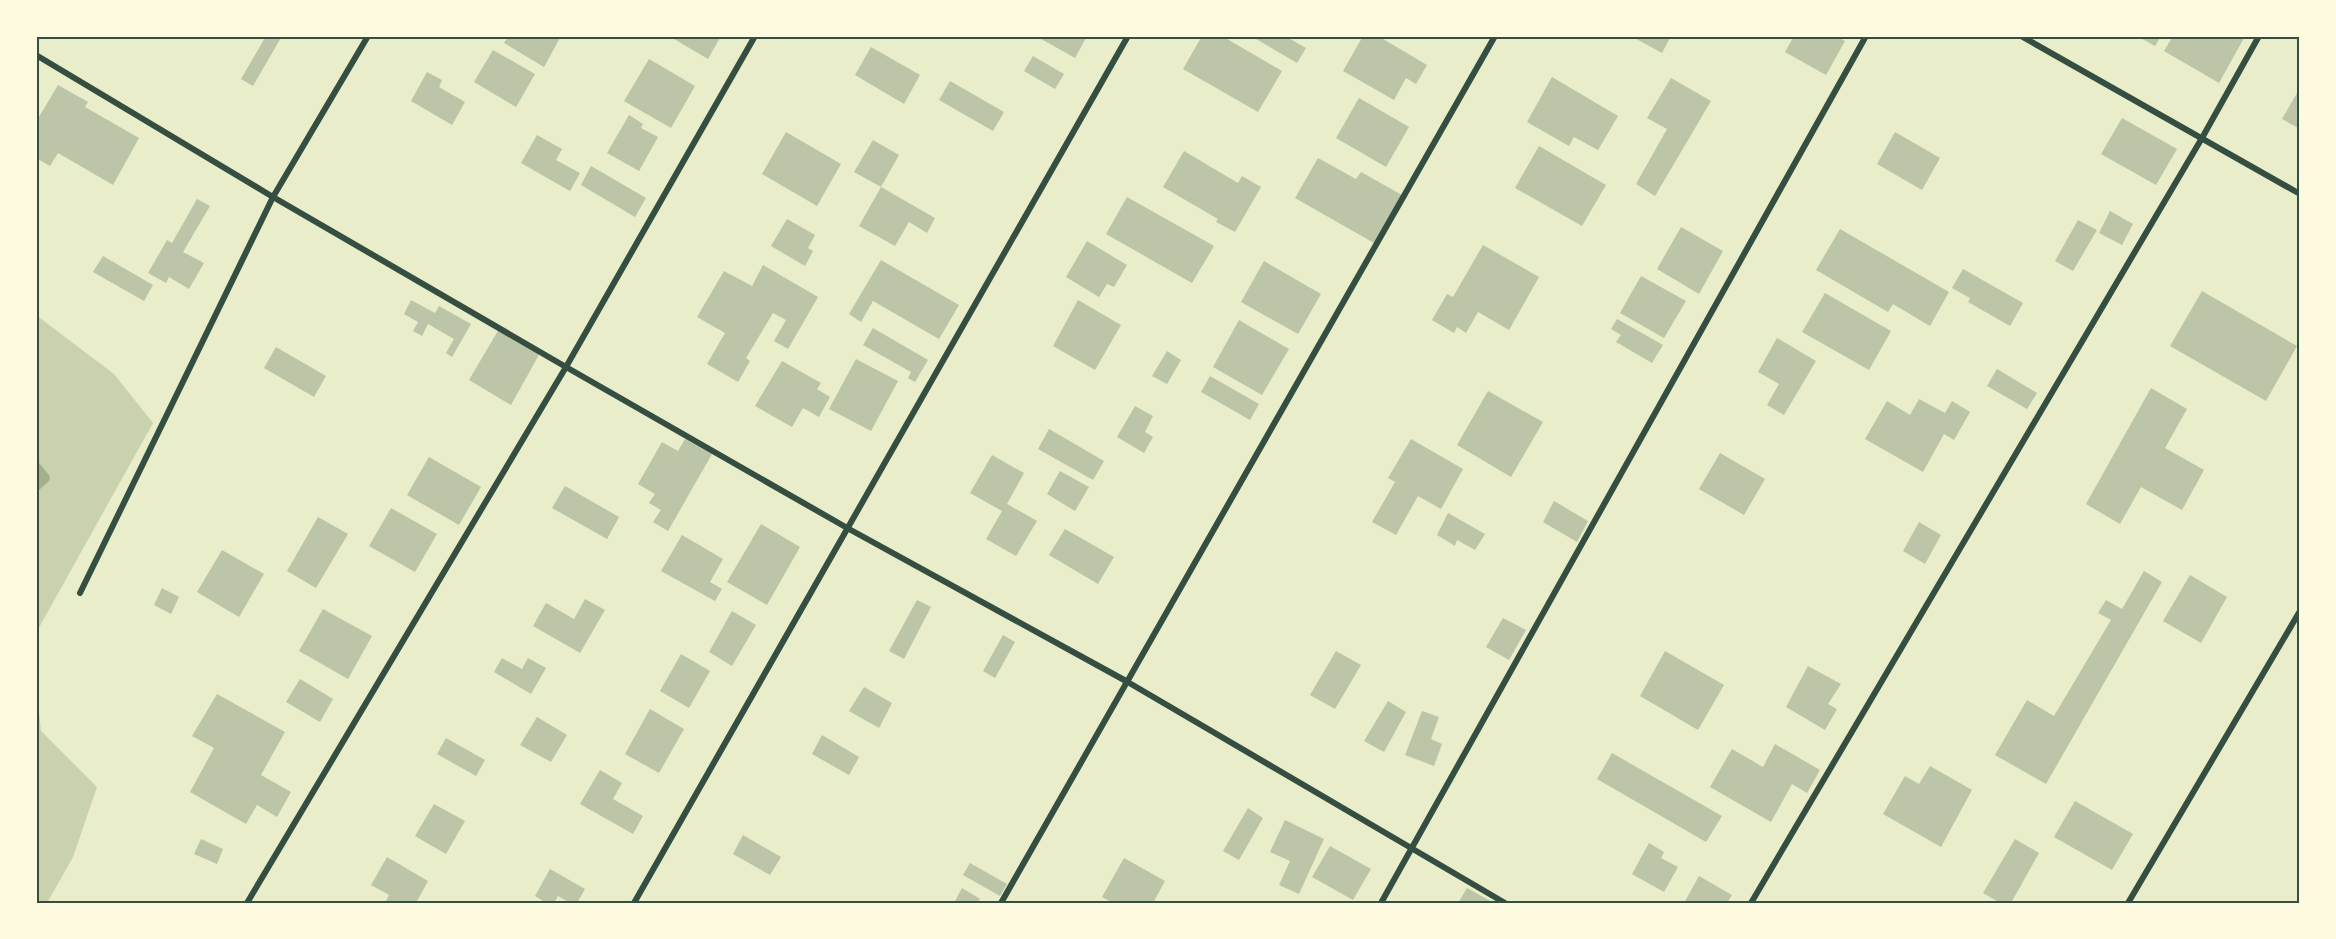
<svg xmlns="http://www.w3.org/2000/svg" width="2336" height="939" viewBox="0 0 2336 939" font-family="'Titillium Web',sans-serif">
<rect width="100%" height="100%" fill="#e9edc9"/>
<g fill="#cad2ad">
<polygon points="36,315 114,374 153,423 36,633"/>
<polygon points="36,685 41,731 97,787 73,857 47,903 36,903"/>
</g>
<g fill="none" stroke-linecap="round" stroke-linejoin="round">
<polyline stroke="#a3b18a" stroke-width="10" points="36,467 45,478 36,486"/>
</g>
<g fill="#bcc5a7">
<polygon points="266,36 282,36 253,86 241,79"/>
<polygon points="509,36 561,36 544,67 504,43"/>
<polygon points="669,36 721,36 708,59"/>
<polygon points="1036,36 1087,36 1075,58"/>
<polygon points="1202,36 1222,36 1282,71 1258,112 1183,69"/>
<polygon points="1251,36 1285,36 1306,48 1297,63"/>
<polygon points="1363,36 1378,36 1427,65 1416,84 1406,78 1394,100 1343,71"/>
<polygon points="1631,36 1671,36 1662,53"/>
<polygon points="1794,36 1836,36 1845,41 1826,75 1785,52"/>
<polygon points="2137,36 2161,36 2155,46"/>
<polygon points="2173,36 2239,36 2244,38 2219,83 2164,51"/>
<polygon points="871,47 920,75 904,104 855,75"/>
<polygon points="493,50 535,74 516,107 474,82"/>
<polygon points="1033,56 1064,74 1055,89 1024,71"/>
<polygon points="649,59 695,86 671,128 624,101"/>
<polygon points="427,72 442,80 439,87 465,102 452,125 411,101"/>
<polygon points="1552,77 1618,116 1598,150 1574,137 1569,146 1527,122"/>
<polygon points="1671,78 1711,101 1655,196 1636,184 1667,129 1647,118"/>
<polygon points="950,81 1004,112 993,131 939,100"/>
<polygon points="58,85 88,102 85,107 139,138 113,185 58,153 50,166 36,158 36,122"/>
<polygon points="2300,88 2300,129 2282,119"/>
<polygon points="1359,98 1409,127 1386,167 1336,138"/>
<polygon points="629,115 643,124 641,128 658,137 639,171 607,153"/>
<polygon points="2122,118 2177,149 2156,185 2101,154"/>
<polygon points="786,132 841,164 817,206 762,174"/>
<polygon points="1895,132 1940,158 1922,190 1877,164"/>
<polygon points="537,135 562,149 556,160 580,173 570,191 521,163"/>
<polygon points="873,140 899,155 881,187 935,218 927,233 909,222 895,246 859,226 881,187 854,172"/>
<polygon points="1539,146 1606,185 1582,226 1515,188"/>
<polygon points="1184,151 1238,183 1242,176 1261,187 1235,232 1216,222 1218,219 1163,187"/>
<polygon points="1318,158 1356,179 1361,172 1402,195 1374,243 1295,198"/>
<polygon points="591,166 646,198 635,217 581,185"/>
<polygon points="1127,197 1214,246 1192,283 1106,234"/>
<polygon points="197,199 210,206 183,252 204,263 189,289 169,277 166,283 148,273 167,240 172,243"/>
<polygon points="2110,211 2133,224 2122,245 2099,233"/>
<polygon points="787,219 815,235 808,248 813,251 805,266 771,246"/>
<polygon points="2078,220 2097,230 2073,271 2055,261"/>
<polygon points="1681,227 1723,251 1699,294 1657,269"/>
<polygon points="1840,229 1949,292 1930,326 1893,304 1888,312 1816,270"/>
<polygon points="1087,241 1127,265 1114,287 1107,284 1099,297 1066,277"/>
<polygon points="1483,245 1539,277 1509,330 1478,312 1466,333 1457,327 1454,333 1432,320 1447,294 1453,297"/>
<polygon points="103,256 153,285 144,301 93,272"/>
<polygon points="881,260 959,305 939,339 873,301 861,322 849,314"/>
<polygon points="1264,261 1321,294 1298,334 1241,302"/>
<polygon points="763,265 818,297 788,349 774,341 786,320 773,313 746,358 750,361 738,382 707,364 725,333 697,317 724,271 752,286"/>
<polygon points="1963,269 2023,303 2010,326 1968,302 1970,298 1952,288"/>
<polygon points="1641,276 1686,301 1664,338 1620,313"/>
<polygon points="2202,291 2297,346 2266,401 2170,346"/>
<polygon points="1825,293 1891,331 1869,370 1802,332"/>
<polygon points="411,300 435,313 439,306 471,324 452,357 446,353 454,339 428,324 422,336 413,331 418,322 404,314"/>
<polygon points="1078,300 1121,325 1095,370 1053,346"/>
<polygon points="1617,319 1663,345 1652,363 1616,342 1621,335 1611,329"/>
<polygon points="1239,320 1289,349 1262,395 1213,367"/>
<polygon points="873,328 928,360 915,382 908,378 911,372 863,345"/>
<polygon points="499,329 540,353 511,405 469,380"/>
<polygon points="1777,338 1816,361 1784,415 1767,405 1779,384 1758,372"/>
<polygon points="276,347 326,376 314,397 264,368"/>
<polygon points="1167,351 1181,360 1167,384 1152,376"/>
<polygon points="856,359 898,381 871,431 829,409"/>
<polygon points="782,361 821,383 817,389 830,397 819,417 803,408 792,427 755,406"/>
<polygon points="1997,369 2037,393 2027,409 1987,386"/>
<polygon points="1210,376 1259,404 1250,420 1201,392"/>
<polygon points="2151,388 2187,409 2165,448 2204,470 2182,510 2141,487 2120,524 2086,504"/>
<polygon points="1488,391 1543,422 1511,477 1457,445"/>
<polygon points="1919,399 1945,413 1952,401 1970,412 1954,440 1944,434 1923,472 1865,439 1887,401 1910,415"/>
<polygon points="1135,406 1153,416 1145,432 1153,437 1144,453 1117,437"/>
<polygon points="1049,429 1104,461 1093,480 1038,449"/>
<polygon points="685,439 712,454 668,531 653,522 661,510 649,503 655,494 638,484 662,442 678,451"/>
<polygon points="1411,439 1463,469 1441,509 1418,496 1396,535 1372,522 1395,482 1388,478"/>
<polygon points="1720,453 1765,479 1744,515 1699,489"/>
<polygon points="992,455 1024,473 1007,504 1037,521 1016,556 986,539 1002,511 970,493"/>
<polygon points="429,457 481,487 459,525 407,495"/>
<polygon points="1060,471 1089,487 1075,511 1047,494"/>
<polygon points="565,486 619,517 607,539 552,508"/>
<polygon points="1554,501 1588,521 1577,542 1543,522"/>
<polygon points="391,508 437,534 415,572 369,546"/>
<polygon points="1448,513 1485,534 1475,550 1457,540 1455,546 1437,535"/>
<polygon points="318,517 348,534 316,588 287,571"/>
<polygon points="1919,522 1941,535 1925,564 1903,551"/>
<polygon points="761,524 800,547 767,605 727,582"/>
<polygon points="1065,529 1114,557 1098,584 1049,555"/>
<polygon points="682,535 723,559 710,582 722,589 715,601 661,571"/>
<polygon points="222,550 264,574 239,617 197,592"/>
<polygon points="2144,571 2162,582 2046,784 1995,755 2027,700 2054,716 2111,620 2098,613 2106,600 2122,609"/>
<polygon points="2190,575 2227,597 2201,643 2163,621"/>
<polygon points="162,588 179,597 171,614 154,605"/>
<polygon points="585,599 605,610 580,653 533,626 546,603 574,619"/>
<polygon points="917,600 931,607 904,659 889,651"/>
<polygon points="323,609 372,636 348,679 299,651"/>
<polygon points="732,611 756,625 732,666 709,652"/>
<polygon points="1503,618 1526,630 1509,660 1486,647"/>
<polygon points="1003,635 1015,642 995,678 983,671"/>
<polygon points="1336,651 1361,665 1335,709 1310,695"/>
<polygon points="1665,651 1724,685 1698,730 1640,696"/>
<polygon points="681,654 710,671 689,708 660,691"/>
<polygon points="502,658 522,669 528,658 546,668 531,694 494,672"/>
<polygon points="1808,666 1841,684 1828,704 1837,709 1825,730 1786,707"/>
<polygon points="300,679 333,699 320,722 286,702"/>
<polygon points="864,687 892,703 879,728 849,711"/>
<polygon points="217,694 285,732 261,775 291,792 277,817 257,805 246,824 190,792 214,748 192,736"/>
<polygon points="1388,701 1406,712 1384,752 1364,741"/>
<polygon points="650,709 684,729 659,773 625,754"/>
<polygon points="1422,711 1439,717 1431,739 1442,744 1434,766 1405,755"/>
<polygon points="537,717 567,735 551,762 520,745"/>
<polygon points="822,735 859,757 849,775 812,754"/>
<polygon points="446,738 485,760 476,776 437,754"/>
<polygon points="1775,744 1820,770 1807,793 1792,784 1771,822 1710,787 1732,749 1763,767"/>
<polygon points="1612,753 1722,816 1706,842 1597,779"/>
<polygon points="1930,766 1972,790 1941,847 1883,814 1905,776 1919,784"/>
<polygon points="600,770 622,783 613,799 643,816 633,834 580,804"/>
<polygon points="2075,801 2133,834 2112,870 2054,837"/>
<polygon points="434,804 465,821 446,854 415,836"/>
<polygon points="1248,808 1263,818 1239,860 1223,851"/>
<polygon points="1285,820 1324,839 1299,894 1279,885 1290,861 1270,852"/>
<polygon points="743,835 781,857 770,875 733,854"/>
<polygon points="201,839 223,849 217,864 194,854"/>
<polygon points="2015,839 2039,853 2011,903 2000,903 1983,893"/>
<polygon points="1649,843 1664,852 1661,858 1678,867 1664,892 1632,874"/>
<polygon points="1330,846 1371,869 1353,900 1312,877"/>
<polygon points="387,857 428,881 416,903 385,903 389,895 371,885"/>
<polygon points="1124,858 1165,881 1153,903 1113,903 1102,897"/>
<polygon points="970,863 1007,884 1000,896 963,875"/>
<polygon points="550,869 585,889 577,903 570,903 558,896 554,903 546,903 535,896"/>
<polygon points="1699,876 1732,895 1727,903 1684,903"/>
<polygon points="962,888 980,899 977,903 954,903"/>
<polygon points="1467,888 1494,903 1458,903"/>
</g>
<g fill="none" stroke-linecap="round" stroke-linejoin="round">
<g stroke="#344e41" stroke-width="6">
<polyline points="2021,36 2300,194"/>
<polyline points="36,55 273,197 566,367 849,529 1126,681 1505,903"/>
<polyline points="80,593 273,197 368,36"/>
<polyline points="247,903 566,367 755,36"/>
<polyline points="634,903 1128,36"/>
<polyline points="1001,903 1495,36"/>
<polyline points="1381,903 1866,36"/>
<polyline points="1751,903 2202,138 2259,36"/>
<polyline points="2128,903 2300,611"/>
</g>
</g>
<rect width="2336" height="939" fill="none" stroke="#fefae0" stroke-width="75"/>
<rect x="38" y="38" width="2260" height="864" fill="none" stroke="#344e41" stroke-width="2"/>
</svg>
